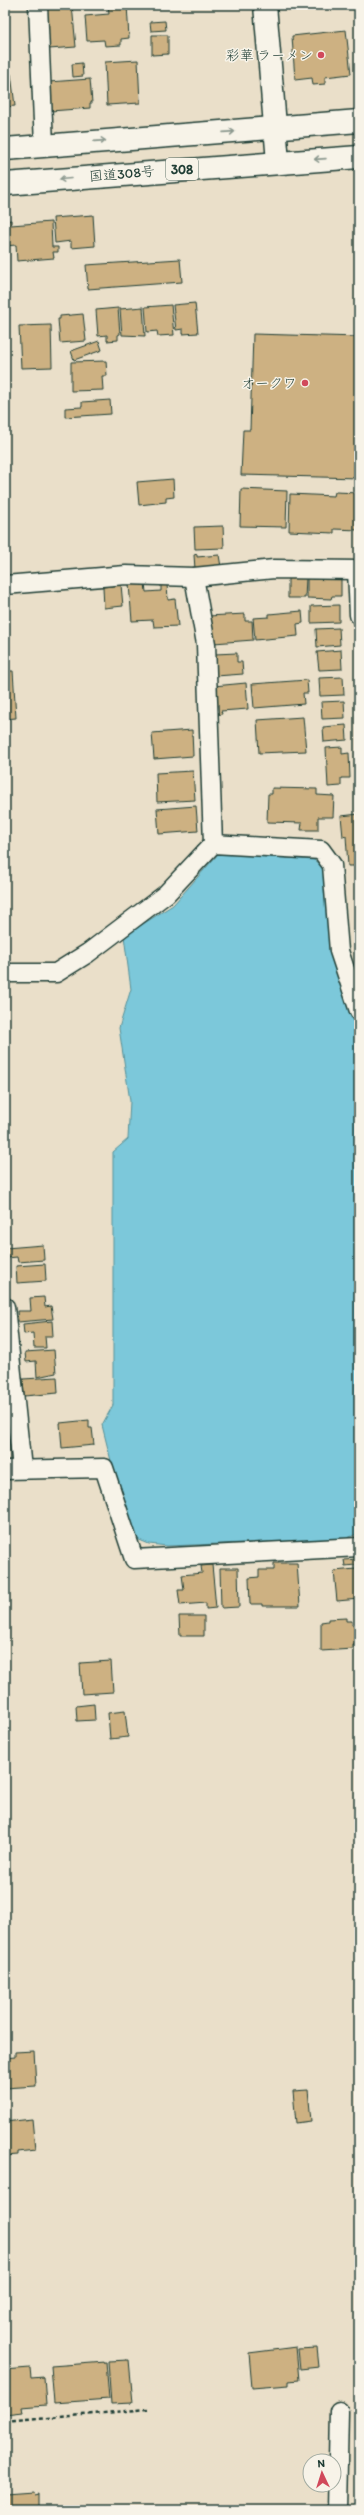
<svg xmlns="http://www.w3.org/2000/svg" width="364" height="2515" viewBox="0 0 364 2515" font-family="Itim,'Klee One',sans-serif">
<rect width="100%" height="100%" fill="#eadfc9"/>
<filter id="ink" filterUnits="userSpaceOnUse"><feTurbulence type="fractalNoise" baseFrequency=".025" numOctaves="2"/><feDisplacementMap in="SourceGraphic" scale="8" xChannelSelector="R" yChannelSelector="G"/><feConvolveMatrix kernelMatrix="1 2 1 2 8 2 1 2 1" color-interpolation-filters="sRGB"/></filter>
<g filter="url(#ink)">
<polygon fill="#7bc8da" stroke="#569098" points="219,853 314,860 324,868 354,1017 359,1067 359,1533 345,1539 167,1546 149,1544 137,1539 111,1461 102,1425 113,1405 113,1152 128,1139 130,1101 119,1028 131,989 124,936 173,905"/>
<g fill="#cdb182" stroke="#1f3d34">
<polygon points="72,5 76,47 49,49 44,6"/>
<polygon points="108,5 127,5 129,38 121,39 121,45 105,46 104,40 87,41 85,16 109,14"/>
<polygon points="165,21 166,30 151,31 150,22"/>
<polygon points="346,30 351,74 325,77 325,84 313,85 312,78 295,80 292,36"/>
<polygon points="152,35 168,35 168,54 152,55"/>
<polygon points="138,60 140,103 107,105 105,62"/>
<polygon points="82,63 83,76 73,77 72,64"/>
<polygon points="11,74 15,106 5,107 5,75"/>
<polygon points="90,79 92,103 90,103 90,108 51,111 49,82"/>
<polygon points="93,215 95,246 71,248 71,241 55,243 53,218"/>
<polygon points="11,220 11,225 51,222 52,247 58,247 58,252 53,252 54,258 17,261 16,245 5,246 5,221"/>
<polygon points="180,259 182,282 88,289 86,265"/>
<polygon points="195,303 198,333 183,334 183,329 176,330 173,305"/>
<polygon points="171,305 174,335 158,336 157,331 147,332 145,307"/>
<polygon points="143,307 145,336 122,335 120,309"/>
<polygon points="118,308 120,334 118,335 118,340 107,341 107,335 98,336 96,310"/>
<polygon points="83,314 86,341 60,343 58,319 60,319 60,316"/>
<polygon points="51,325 52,367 21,368 19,326"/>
<polygon points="253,334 359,337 359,478 241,475 243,430 250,430"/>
<polygon points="99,341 102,350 74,360 71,351"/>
<polygon points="106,361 107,376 102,376 103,390 71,391 71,362"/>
<polygon points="110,400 111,414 65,417 65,408 82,407 82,402"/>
<polygon points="173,479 174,497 166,498 166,502 139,505 137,482"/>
<polygon points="241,489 287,491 286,527 240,526"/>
<polygon points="335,492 359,493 359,530 334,529 334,533 289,531 290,494 334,496"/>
<polygon points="223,526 224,548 195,549 194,527"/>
<polygon points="197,554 197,557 219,555 221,567 195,569 194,555"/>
<polygon points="307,577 341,578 341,596 332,596 331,599 307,598"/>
<polygon points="288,578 306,578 305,598 288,598"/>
<polygon points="145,583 146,592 161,591 161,584 167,584 168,600 175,599 178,626 154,627 153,620 132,621 129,584"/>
<polygon points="121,585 123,606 104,608 103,587"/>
<polygon points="339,605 339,622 311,623 311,606"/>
<polygon points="302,611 303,623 297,624 298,636 255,640 253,618 269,617 269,614"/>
<polygon points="245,614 245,621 252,621 253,640 214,643 213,629 209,629 208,616"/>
<polygon points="339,628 340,645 317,647 316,629"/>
<polygon points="341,650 342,669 319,670 317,652"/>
<polygon points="237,653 237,662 242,662 243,674 216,676 215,654"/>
<polygon points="5,671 13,671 16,718 5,719"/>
<polygon points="343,677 344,695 320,696 319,678"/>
<polygon points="307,680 308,693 303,693 304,704 254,708 252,684"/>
<polygon points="246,683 248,709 221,711 222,714 216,715 214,686"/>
<polygon points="344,701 345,718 322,719 321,702"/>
<polygon points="303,717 306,751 259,753 257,720"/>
<polygon points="346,725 347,740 324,742 323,727"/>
<polygon points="192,730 193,756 154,759 152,733"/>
<polygon points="342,747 342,754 349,753 350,778 341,778 341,786 328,787 326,748"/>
<polygon points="193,771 195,800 157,802 156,773"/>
<polygon points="272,788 317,789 317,795 334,796 333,817 318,817 318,830 301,830 302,823 267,822 268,794 272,794"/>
<polygon points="196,806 198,831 159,834 157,809"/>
<polygon points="359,814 359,866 348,866 346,836 343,837 341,816"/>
<polygon points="5,1073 8,1118 5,1118"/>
<polygon points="43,1245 44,1260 18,1262 17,1257 7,1258 6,1248"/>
<polygon points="45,1264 46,1281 17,1283 16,1266"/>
<polygon points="44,1297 45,1307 51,1306 53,1319 18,1322 17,1311 31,1311 30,1298"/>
<polygon points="52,1321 53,1336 45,1336 46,1348 34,1348 33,1333 24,1334 23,1324"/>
<polygon points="54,1350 56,1373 37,1377 36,1361 26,1362 25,1352"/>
<polygon points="57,1377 58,1393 24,1396 23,1379"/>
<polygon points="89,1420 89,1428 92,1428 94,1445 62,1448 60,1423"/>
<polygon points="359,1559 359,1599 337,1601 334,1571 356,1569 355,1565 345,1566 344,1560"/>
<polygon points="274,1563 297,1563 300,1606 262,1606 262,1604 250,1604 249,1578 259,1577 259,1570 274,1570"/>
<polygon points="212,1565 216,1608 206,1609 206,1603 180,1605 178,1590 184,1590 182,1575 202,1573 201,1566"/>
<polygon points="220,1568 238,1568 239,1607 221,1608"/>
<polygon points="179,1616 204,1616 204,1636 180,1636"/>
<polygon points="346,1618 346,1621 352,1621 352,1625 355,1625 356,1645 353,1645 353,1649 321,1651 321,1622 328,1621 328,1619"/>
<polygon points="111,1661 113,1692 82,1694 80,1663"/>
<polygon points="94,1704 95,1720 77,1721 76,1706"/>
<polygon points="125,1711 128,1737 110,1739 108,1713"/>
<polygon points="34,2051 36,2086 5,2088 5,2058 15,2057 15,2052"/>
<polygon points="308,2090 311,2121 296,2123 293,2091"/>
<polygon points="32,2119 35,2150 18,2152 18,2155 5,2156 5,2122"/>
<polygon points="296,2347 299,2380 289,2381 289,2385 252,2388 249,2353"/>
<polygon points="317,2348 319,2367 300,2369 298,2349"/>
<polygon points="129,2360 133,2403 111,2404 108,2361"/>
<polygon points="106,2362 109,2399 54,2403 51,2366"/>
<polygon points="30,2368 31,2378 44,2377 46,2405 21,2407 22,2413 5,2415 5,2370"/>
<polygon points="33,2492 34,2495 38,2494 38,2508 35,2510 5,2510 5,2494"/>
</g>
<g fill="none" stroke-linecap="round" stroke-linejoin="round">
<defs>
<g id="minor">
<polyline points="38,5 44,145"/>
<polyline points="357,570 359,615"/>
<polyline points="194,577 206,644 213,844"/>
<polyline points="5,585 126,575 194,577 274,569 359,570"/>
<polyline points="5,973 56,973 88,953 166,894 213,844 321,850 332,865 339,951 359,1011"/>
<polyline points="5,1307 22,1469"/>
<polyline points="5,1470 104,1468 134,1559 359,1547"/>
<polyline points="337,2510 339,2411"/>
</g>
<polyline id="tertiary" points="265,5 278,162"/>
<g id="trunk">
<polyline points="5,149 359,121"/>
<polyline points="5,184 359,157"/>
</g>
</defs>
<use href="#minor" stroke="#1f3d34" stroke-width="21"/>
<use href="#tertiary" stroke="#1f3d34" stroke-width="25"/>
<use href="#trunk" stroke="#1f3d34" stroke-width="25"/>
<polyline stroke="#1f3d34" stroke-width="2.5" stroke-dasharray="4 3" stroke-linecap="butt" points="5,2422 148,2409"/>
<use href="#minor" stroke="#f7f3e8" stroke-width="18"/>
<use href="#tertiary" stroke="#f7f3e8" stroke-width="22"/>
<use href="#trunk" stroke="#f7f3e8" stroke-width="22"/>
</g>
<defs><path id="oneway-shaft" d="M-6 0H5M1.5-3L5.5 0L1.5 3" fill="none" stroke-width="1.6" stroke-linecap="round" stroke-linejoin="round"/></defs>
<g stroke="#8b988e">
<use href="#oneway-shaft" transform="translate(229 132) rotate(-4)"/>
<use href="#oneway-shaft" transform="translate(100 141) rotate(-4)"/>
<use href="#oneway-shaft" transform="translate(320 159) rotate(176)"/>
<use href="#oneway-shaft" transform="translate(65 179) rotate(175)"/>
</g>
</g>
<g fill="#d1495b" stroke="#f7f3e8" stroke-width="1.5">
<circle cx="321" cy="55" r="4"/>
<circle cx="305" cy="383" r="4"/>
</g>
<g text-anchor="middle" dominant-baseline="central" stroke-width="3" stroke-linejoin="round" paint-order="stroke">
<rect fill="#f7f3e8" stroke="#60746a" stroke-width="1" x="166" y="158" width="32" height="22" rx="3"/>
<g font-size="13" font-weight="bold" fill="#1f3d34">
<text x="182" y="169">308</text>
</g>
<g font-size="14" fill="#1f3d34" stroke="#f7f3e8" text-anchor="end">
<text x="313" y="55">彩華 ラーメン</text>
<text x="297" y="383">オークワ</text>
</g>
<g font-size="14" fill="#1f3d34" stroke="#f7f3e8">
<text transform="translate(122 174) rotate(-5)">国道308号</text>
</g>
</g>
<rect width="364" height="2515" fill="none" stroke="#f7f3e8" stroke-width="20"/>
<rect x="10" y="10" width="344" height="2495" fill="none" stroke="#1f3d34" stroke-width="1.5" filter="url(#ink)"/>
<g transform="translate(322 2473) rotate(356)"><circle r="19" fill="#f7f3e8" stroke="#a1aaa0"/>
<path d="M0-3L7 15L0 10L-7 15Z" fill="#d1495b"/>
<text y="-6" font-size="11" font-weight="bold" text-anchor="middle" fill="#1f3d34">N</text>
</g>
</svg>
